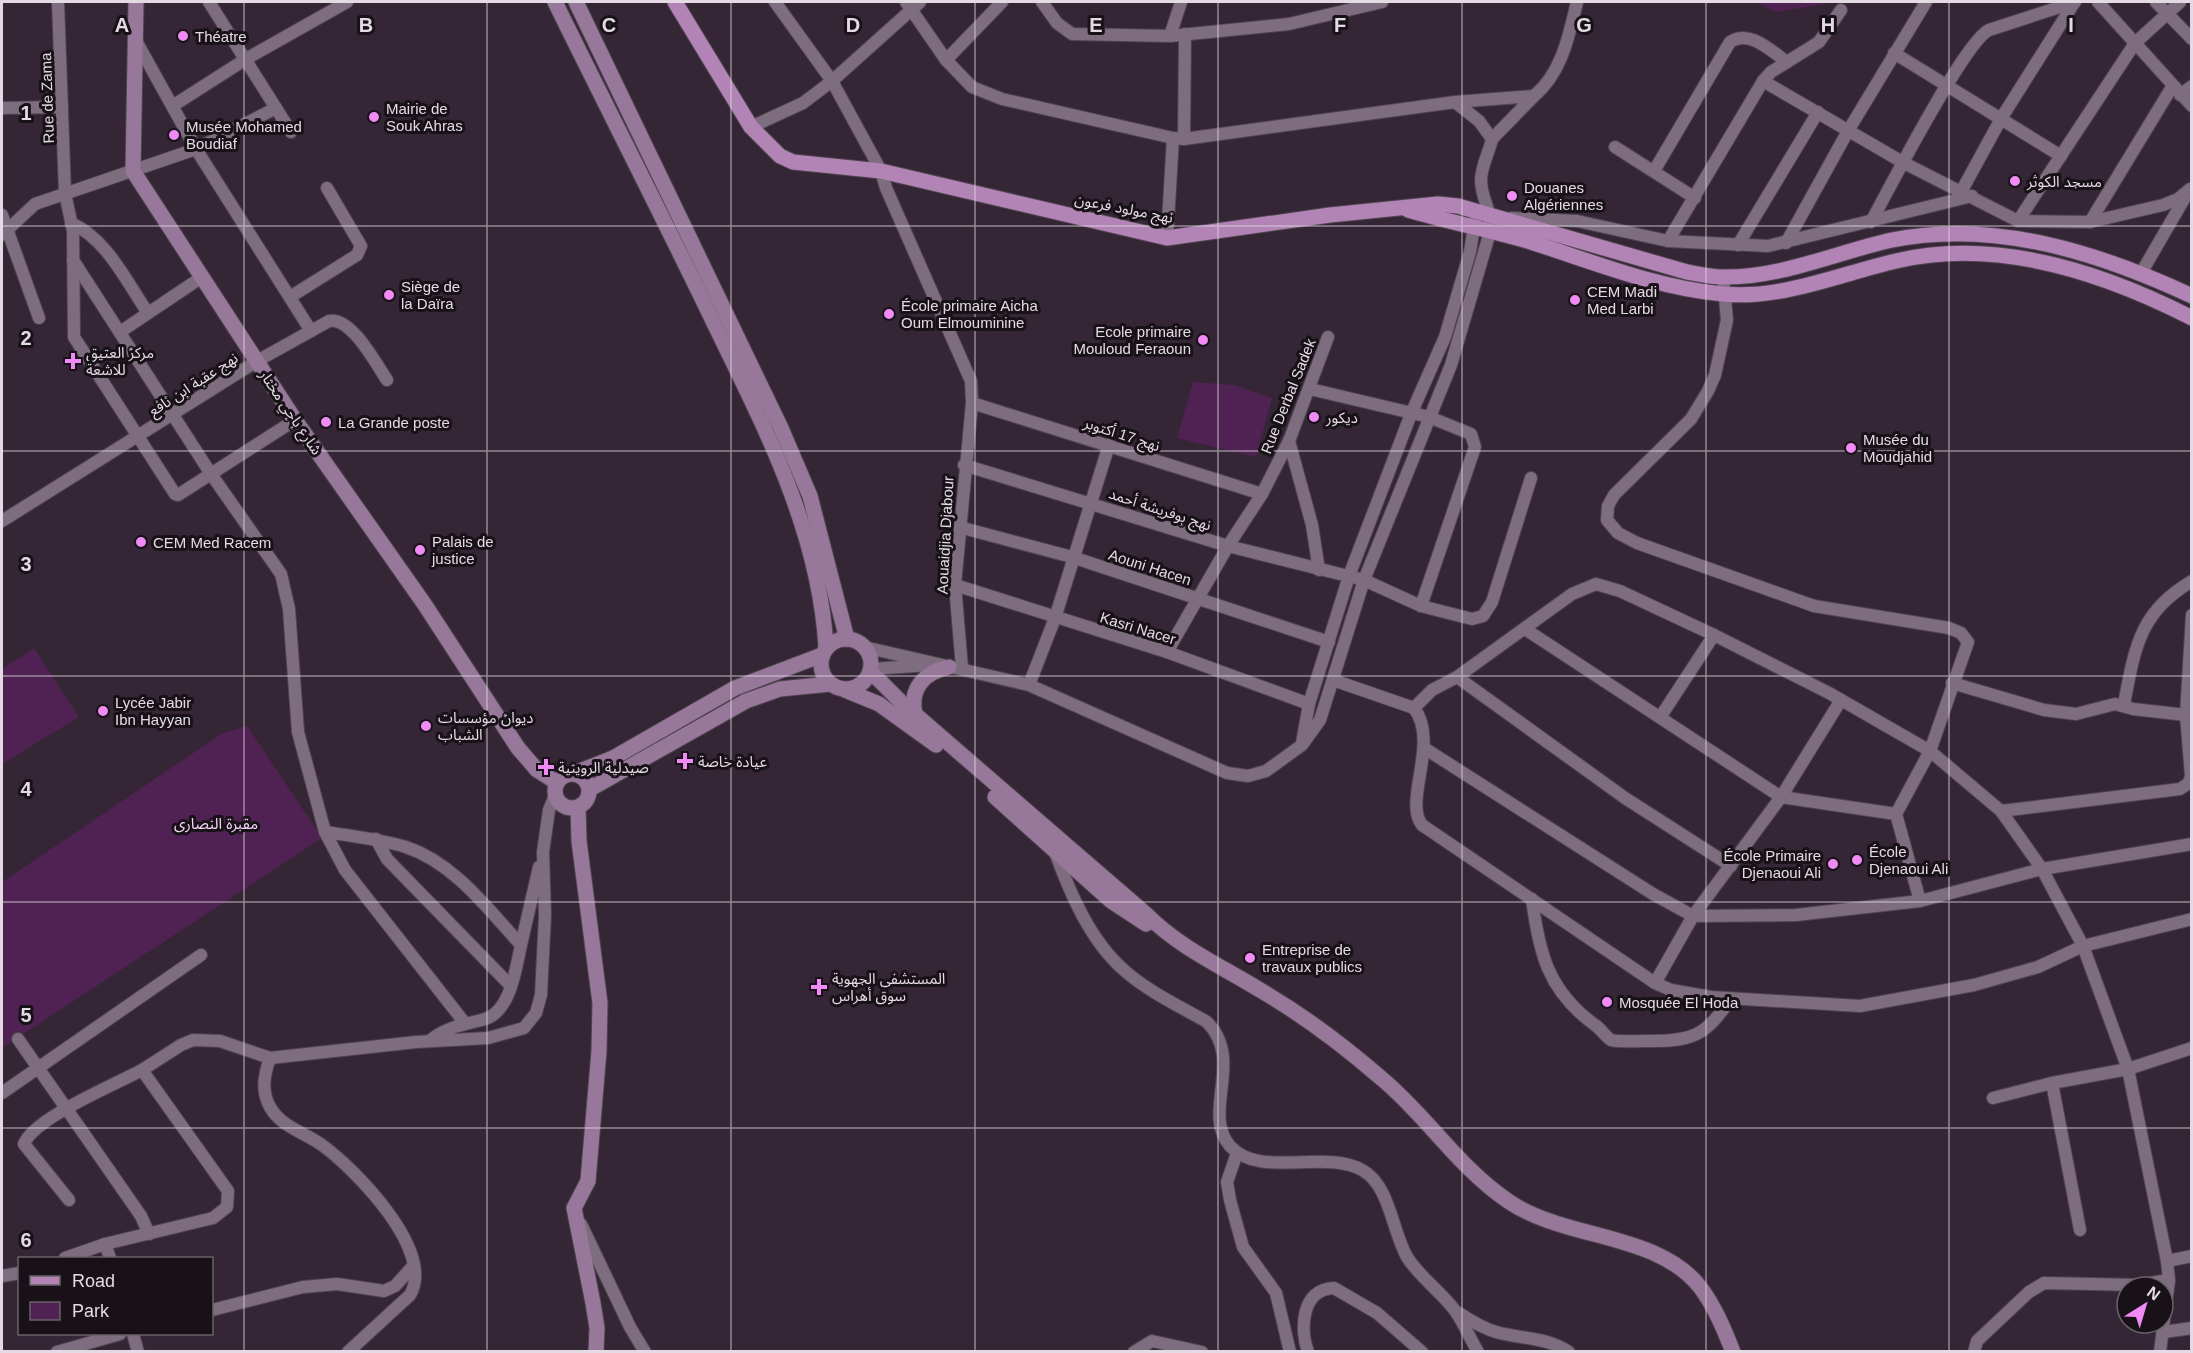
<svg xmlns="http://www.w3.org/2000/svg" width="2193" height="1353" viewBox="0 0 2193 1353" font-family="Helvetica,'Noto Sans Arabic',sans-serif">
<rect width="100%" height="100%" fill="#342634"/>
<g fill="#502254">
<polygon points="1755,2 1836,2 1776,12"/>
<polygon points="1193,382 1234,385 1272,398 1256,457 1177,438"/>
<polygon points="34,648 79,717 2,764 2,669"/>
<polygon points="247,726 322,838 2,1048 2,882 223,733"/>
</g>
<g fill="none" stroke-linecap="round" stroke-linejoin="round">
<defs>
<g id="street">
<polyline points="58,2 65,193 73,231 74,337 175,494 178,495 295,420"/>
<polyline points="209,2 291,132"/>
<polyline points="775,2 832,81 881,171 886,188 971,381 972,403 955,585 962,668"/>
<polyline points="1042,2 1057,23 1072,34 1170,36 1181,2"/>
<polyline points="2098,2 2192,106"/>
<polyline points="2156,2 2192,39"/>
<polyline points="1170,36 1289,24 1382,2"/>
<polyline points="135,39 196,149 311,331"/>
<polyline points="1894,53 2061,156"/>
<polyline points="946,60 1002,2"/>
<polyline points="1763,81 1904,163 2018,221 2090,222 2163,205 2178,199 2190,189 2192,192"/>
<polyline points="2180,95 2192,86"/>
<path d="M 1534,96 C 1562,73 1569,35 1577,2"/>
<polyline points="1455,102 1534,96 1492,139"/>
<polyline points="174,105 246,59 347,2"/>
<polyline points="2,108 62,107"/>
<polyline points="751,127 803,103 832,81 920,2"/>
<polyline points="1184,139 1185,34"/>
<polyline points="1615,147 1695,198"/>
<path d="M 1654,171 L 1730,42 C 1750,29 1771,51 1787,62"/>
<polyline points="1961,192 2002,117 2074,3"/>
<polyline points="2,215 39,318"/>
<polyline points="1511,218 1577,221 1668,241 1768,246 1972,196"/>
<polyline points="2018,221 2135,43 2180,2"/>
<path d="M 1871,222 C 1889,189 1964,42 1989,30 L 2075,2"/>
<polyline points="2090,222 2172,87"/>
<path d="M 71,223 C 107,239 126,281 148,313"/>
<polyline points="2,235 35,204 196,149 276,108"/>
<polyline points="1167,238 1173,138"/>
<polyline points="1668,241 1763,81 1771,72 1819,42 1841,10"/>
<polyline points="1786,243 1848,131 1926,2"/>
<polyline points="1738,245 1818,112"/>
<polyline points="73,260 211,474 281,574 289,609 298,732 325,832 345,870 464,1022"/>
<polyline points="2140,275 2187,194"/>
<polyline points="290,297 357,255 361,246 327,188"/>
<polyline points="120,332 202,277"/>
<polyline points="972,403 1262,494"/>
<polyline points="1289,441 1312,525 1319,570"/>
<polyline points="964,465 1228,546 1364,580 1421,606 1475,447 1471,434 1429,417 1310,389"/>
<path d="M 2,521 L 257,361 L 329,321 C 351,316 376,364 387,380"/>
<polyline points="959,527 1072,557 1329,642"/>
<polyline points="955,585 1167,652 1309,704"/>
<polyline points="1421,606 1472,619 1483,616 1492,602 1531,478"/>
<polyline points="1525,629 1781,797 1896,814 1930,751 1968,642 1961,633 1949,628 1814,606 1637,543 1618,533 1607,520 1608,506 1614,495 1691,419 1708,391 1715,375 1727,320 1723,277"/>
<path d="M 864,647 L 1029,685 L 1227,773 L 1248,776 L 1266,771 L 1302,745 L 1320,720 L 1364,580 L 1451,365 L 1490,232 C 1492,208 1482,202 1481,181 C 1481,166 1489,153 1492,139 L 1479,121 L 1455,102 L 1184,139 L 1173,138 L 1002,99 L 972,87 L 946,60 L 906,2"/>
<polyline points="1167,652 1228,546 1262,494 1289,441 1328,337"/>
<polyline points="871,669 930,665"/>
<polyline points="1457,677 1625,798 1731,866"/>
<polyline points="1333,680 1414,708 1432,690 1457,677 1572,594 1596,584 1620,591 1714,635 1829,693 1930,751 2001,811 2042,869 2083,946 2128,1069 2167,1261 2169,1280 2160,1352"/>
<polyline points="1952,683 2044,710 2076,714 2115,704 2133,709 2186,715"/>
<polyline points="1029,685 1055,618 1109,445"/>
<path d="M 2124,704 C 2135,648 2139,612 2192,581"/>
<path d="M 1414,708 C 1440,742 1403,801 1422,825 L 1655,983 L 1671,990 L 1711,997 L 1860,1006 L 1974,985 L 2038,967 L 2083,946 L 2192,919"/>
<polyline points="1661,716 1714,635"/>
<polyline points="1302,743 1309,704 1349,576 1411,414 1445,337 1470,252 1475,220"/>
<polyline points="1424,748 1653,894 1693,916 1796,915 1920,901 2042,869 2192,844"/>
<polyline points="2001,811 2180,789 2189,783 2191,776 2186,715 2192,615"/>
<polyline points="1896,814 1920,901"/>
<path d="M 325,832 C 352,836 380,839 406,847 C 454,863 488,909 521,945 L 539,867"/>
<polyline points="376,839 387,859 511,986"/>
<path d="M 1055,852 C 1070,893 1090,941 1125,971 C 1149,992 1179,1006 1207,1022 C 1245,1060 1201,1113 1230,1146 C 1259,1179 1325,1149 1362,1170 C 1390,1185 1392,1231 1407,1257 C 1420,1278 1442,1292 1456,1312 C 1464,1324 1470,1338 1478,1352"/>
<path d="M 1532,899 C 1539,953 1548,991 1595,1025 C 1600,1028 1606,1037 1611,1040 C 1617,1042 1645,1041 1652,1041 C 1697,1041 1706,1033 1731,999"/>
<polyline points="1655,983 1693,916 1781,797 1841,700"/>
<polyline points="18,1039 141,1216 149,1234"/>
<path d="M 432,1039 C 447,1027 467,1024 485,1019 C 511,1011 516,967 521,945"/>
<path d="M 270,1058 C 264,1075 261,1091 270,1107 C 281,1127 304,1132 322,1145 C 355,1169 436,1251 410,1295 L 348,1352"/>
<polyline points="2052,1083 2080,1230"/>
<polyline points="2,1093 201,955"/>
<polyline points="1993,1098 2052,1083 2128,1069 2192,1048"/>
<polyline points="1237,1153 1227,1182 1230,1200 1243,1247 1276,1293 1290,1352"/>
<path d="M 69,1200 L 24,1144 C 34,1118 116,1084 142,1070"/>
<polyline points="581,1224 630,1327 645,1352"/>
<polyline points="105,1244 110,1258"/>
<polyline points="65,1258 105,1244 213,1218 227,1207 228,1191 142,1070 181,1045 193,1040 220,1041 270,1058 416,1042 488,1038 524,1028 536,1013 541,995 545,915 543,852 549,810 555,795"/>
<polyline points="2167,1261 2192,1256"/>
<polyline points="2,1276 20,1273"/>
<polyline points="212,1310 303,1287 337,1284 384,1291 395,1286 414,1265"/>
<path d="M 1459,1313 C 1471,1321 1482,1328 1496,1332 C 1521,1339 1547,1337 1569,1352"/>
<polyline points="2164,1332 2192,1328"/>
<polyline points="133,1334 138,1352"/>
<polyline points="57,1352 120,1334"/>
<polyline points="1134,1352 1152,1341 1202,1352"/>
<path d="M 1308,1352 C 1300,1329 1301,1289 1334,1288 L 1377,1313 L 1422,1352"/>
<polyline points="1974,1352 1977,1341 2029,1292 2044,1283 2138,1285 2169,1280"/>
</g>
<g id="secondary">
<polyline points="136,2 133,171 295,420 425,605 518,748 537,770 556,782"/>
<path d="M 555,2 C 607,108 661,213 712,319 C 763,424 819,529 826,647"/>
<polyline points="576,2 781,428 810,496 847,639"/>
<circle cx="846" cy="664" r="25"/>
<path d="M 870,671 L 902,703 L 1147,915 C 1180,948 1221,966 1260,990 C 1303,1015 1344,1046 1381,1078 C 1426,1115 1459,1168 1508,1201 C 1564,1240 1657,1232 1700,1287 C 1715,1307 1724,1329 1733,1352"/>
<polyline points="845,690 879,704 936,745"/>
<path d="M 915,714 C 909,688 925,672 949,667"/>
<polyline points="575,773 613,758 735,688 822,655"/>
<circle cx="572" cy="791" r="17"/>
<polyline points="590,789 746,701 780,689 830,684"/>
<polyline points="995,797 1111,901 1146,924"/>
<polyline points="578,807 579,841 600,1003 599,1051 588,1181 574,1208 593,1303 597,1328 596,1352"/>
</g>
<g id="primary">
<path d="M 675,2 L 751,127 L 780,156 L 793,162 L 881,171 L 1167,238 L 1330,215 L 1438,204 L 1458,206 L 1687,272 C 1699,274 1712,277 1723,277 C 1781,278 1837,252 1892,240 C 1994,219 2100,253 2192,296"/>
<path d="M 1408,210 C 1449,222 1490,230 1531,242 C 1593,262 1657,288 1723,294 C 1780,300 1840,274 1896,261 C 1996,237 2102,272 2192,318"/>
</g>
</defs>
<use href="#street" stroke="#4f4450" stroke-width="14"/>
<use href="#secondary" stroke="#4f4450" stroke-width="17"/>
<use href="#primary" stroke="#4f4450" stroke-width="17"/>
<use href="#street" stroke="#7d6d7e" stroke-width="12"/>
<use href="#secondary" stroke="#98789a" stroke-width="15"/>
<use href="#primary" stroke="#b283b5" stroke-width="15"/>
</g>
<path fill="none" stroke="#e4dae4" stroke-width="1.5" stroke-opacity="0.55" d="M 244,2 L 244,1352M 487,2 L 487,1352M 731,2 L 731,1352M 975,2 L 975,1352M 1218,2 L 1218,1352M 1462,2 L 1462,1352M 1706,2 L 1706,1352M 1949,2 L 1949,1352M 2,226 L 2192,226M 2,451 L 2192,451M 2,676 L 2192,676M 2,902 L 2192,902M 2,1128 L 2192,1128"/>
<g fill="#f08bf6" stroke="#181218" stroke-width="2">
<circle cx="183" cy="36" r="6"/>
<circle cx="374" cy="117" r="6"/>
<circle cx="174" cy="135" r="6"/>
<circle cx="2015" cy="181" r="6"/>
<circle cx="1512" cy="196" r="6"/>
<circle cx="389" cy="295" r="6"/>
<circle cx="1575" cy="300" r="6"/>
<circle cx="889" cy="314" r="6"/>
<circle cx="1203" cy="340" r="6"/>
<path d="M70 352h6v6h6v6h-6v6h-6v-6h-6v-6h6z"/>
<circle cx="1314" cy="417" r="6"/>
<circle cx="326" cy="422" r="6"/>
<circle cx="1851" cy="448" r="6"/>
<circle cx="141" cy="542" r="6"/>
<circle cx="420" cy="550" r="6"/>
<circle cx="103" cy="711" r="6"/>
<circle cx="426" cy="726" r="6"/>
<path d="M682 752h6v6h6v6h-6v6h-6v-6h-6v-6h6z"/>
<path d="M543 758h6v6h6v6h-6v6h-6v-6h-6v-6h6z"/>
<circle cx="1857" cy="860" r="6"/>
<circle cx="1833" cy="864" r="6"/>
<circle cx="1250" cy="958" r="6"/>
<path d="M816 978h6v6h6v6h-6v6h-6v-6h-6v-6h6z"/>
<circle cx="1607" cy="1002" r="6"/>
</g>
<g text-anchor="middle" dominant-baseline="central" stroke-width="6" stroke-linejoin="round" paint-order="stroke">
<g font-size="15" fill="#e4dae4" stroke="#181218" text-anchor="start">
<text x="195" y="36">Théatre</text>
<text x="386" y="108">Mairie de<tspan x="386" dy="17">Souk Ahras</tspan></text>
<text x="186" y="126">Musée Mohamed<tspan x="186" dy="17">Boudiaf</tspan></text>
<text x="2027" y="181">مسجد الكوثر</text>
<text x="1524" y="187">Douanes<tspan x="1524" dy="17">Algériennes</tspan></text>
<text x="401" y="286">Siège de<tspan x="401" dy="17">la Daïra</tspan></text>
<text x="1587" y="291">CEM Madi<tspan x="1587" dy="17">Med Larbi</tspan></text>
<text x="901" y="305">École primaire Aicha<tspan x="901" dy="17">Oum Elmouminine</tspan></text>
<text x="1191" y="331" text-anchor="end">Ecole primaire<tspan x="1191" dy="17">Mouloud Feraoun</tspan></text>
<text x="86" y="352">مركز العتيق<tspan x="86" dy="17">للاشعة</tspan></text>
<text x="1326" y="417">ديكور</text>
<text x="338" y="422">La Grande poste</text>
<text x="1863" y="439">Musée du<tspan x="1863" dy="17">Moudjahid</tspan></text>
<text x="432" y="541">Palais de<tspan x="432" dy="17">justice</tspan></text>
<text x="153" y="542">CEM Med Racem</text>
<text x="115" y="702">Lycée Jabir<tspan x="115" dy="17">Ibn Hayyan</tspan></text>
<text x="438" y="717">ديوان مؤسسات<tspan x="438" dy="17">الشباب</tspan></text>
<text x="698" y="761">عيادة خاصة</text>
<text x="558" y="767">صيدلية الروينية</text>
<text x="1869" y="851">École<tspan x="1869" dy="17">Djenaoui Ali</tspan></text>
<text x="1821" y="855" text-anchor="end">École Primaire<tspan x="1821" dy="17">Djenaoui Ali</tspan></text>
<text x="1262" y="949">Entreprise de<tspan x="1262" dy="17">travaux publics</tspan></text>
<text x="832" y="978">المستشفى الجهوية<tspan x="832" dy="17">سوق أهراس</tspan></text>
<text x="1619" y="1002">Mosquée El Hoda</text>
</g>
<g font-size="15" fill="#e4dae4" stroke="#181218">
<text transform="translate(47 98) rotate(-92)">Rue de Zama</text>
<text transform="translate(1124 208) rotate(11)">نهج مولود فرعون</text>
<text transform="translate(193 384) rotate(-33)">نهج عقبة ابن نافع</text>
<text transform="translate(1288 396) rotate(-68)">Rue Derbal Sadek</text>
<text transform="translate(291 412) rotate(56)">شارع باجي مختار</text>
<text transform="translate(1122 434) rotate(18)">نهج 17 أكتوبر</text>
<text transform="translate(1160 509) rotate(18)">نهج بوفريشة أحمد</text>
<text transform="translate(945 535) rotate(-87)">Aouaidjia Djabour</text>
<text transform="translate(1150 567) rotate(18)">Aouni Hacen</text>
<text transform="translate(1138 628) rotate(17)">Kasri Nacer</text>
</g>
<g font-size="15" fill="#f6d6f8" stroke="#181218">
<text x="216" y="823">مقبرة النصارى</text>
</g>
</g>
<g font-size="20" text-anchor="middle" font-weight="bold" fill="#e4dae4" stroke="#181218" stroke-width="6" stroke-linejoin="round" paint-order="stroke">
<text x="122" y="32">A</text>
<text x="366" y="32">B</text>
<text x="609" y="32">C</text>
<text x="853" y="32">D</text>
<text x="1096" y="32">E</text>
<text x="1340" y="32">F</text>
<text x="1584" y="32">G</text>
<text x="1828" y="32">H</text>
<text x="2071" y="32">I</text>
<text x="26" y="120">1</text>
<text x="26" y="345">2</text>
<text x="26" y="571">3</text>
<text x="26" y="796">4</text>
<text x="26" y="1022">5</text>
<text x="26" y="1247">6</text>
</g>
<rect width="2193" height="1353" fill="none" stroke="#e4dae4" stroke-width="6"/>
<rect x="18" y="1257" width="195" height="78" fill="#181218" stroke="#6a626a" stroke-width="1.5"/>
<rect x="30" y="1276" width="30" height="9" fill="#b283b5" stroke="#6a626a" stroke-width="1.5"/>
<text x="72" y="1287" font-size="18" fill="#e4dae4">Road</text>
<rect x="30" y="1302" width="30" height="18" fill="#502254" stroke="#6a626a" stroke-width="1.5"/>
<text x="72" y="1317" font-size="18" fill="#e4dae4">Park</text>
<g transform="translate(2145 1305) rotate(37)"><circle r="28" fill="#181218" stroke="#6a626a" stroke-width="1.5"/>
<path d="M0-4.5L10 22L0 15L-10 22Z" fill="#f08bf6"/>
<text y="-9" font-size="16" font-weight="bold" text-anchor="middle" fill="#e4dae4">N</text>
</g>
</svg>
